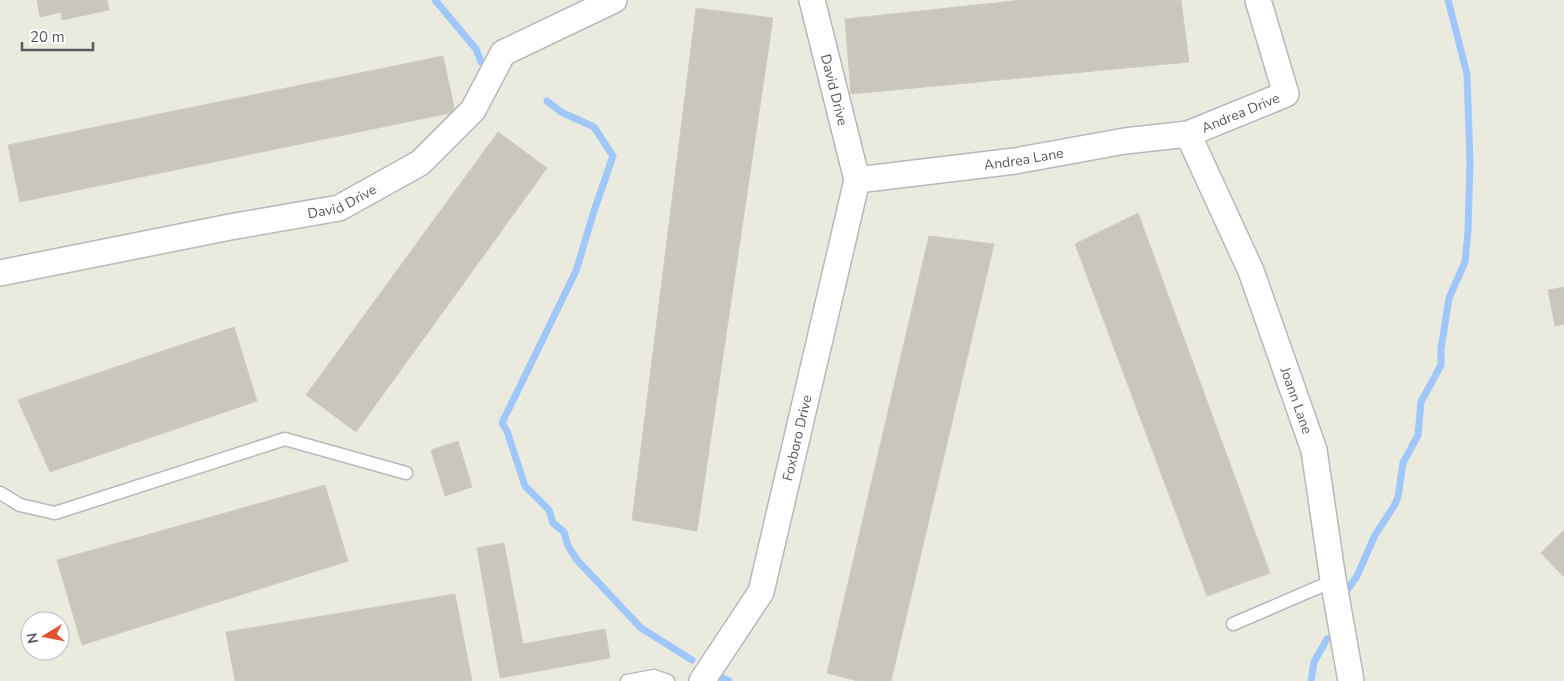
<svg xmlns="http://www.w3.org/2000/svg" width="1564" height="681" viewBox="0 0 1564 681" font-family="'Nunito Sans',sans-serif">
<rect width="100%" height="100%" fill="#ebeadf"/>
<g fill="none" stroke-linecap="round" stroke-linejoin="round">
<g stroke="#9fc7fa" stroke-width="7">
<polyline points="435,0 476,49 481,62"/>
<polyline points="547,101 561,112 594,127 613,156 594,211 576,271 502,423 507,431 525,486 549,510 553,523 564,532 568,546 577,560 641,628 692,660"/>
<polyline points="1346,592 1357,576 1375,535 1394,506 1398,497 1403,463 1418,435 1421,402 1441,365 1441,349 1449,298 1465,262 1468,231 1470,162 1467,74 1448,0"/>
<polyline points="714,674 729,681"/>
<polyline points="1311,681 1314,662 1327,639"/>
</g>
</g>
<g fill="#c8c6bf" stroke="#cfccbe">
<polygon points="37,0 107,0 109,10 62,20 61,12 40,17"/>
<polygon points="1023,0 1181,0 1189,62 851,94 845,19"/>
<polygon points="696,8 773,18 697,531 632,520"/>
<polygon points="443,56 455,112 20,202 8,145"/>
<polygon points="498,132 547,168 356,432 306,395"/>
<polygon points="1138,213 1270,573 1207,596 1075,244"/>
<polygon points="929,236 994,244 891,681 858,681 827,673"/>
<polygon points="1564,287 1564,324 1555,326 1548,290"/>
<polygon points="234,327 257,401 50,472 18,400"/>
<polygon points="458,441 472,487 445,496 431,450"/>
<polygon points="325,485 348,561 82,645 57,560"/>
<polygon points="1564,530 1564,577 1541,553"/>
<polygon points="504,543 523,644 605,629 610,658 500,678 477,548"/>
<polygon points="455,594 472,681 235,681 226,632"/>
</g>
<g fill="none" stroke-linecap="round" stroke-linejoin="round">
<defs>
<g id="service">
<polyline points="0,493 20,505 55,513 285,439 406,473"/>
<polyline points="1233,624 1333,581"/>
<polyline points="627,681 654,676 668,681"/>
</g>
<g id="minor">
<path id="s1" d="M 1188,134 L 1251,271 L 1314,450 L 1332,573 L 1351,681"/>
<path id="s2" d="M 857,180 L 1015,161 L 1125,141 L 1188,134 L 1286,94 L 1258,0"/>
<path id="s3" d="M 0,273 L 230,227 L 339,208 L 420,163 L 473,110 L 503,53 L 614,0"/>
<path id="s4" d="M 702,681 L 761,592 L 857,180 L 812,0"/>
</g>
</defs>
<use href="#service" stroke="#b7b8be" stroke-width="15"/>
<use href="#minor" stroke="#b7b8be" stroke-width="28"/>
<use href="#service" stroke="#fff" stroke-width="12"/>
<use href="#minor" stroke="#fff" stroke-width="25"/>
</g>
<g text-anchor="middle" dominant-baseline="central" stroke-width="4" stroke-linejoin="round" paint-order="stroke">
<g font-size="14" fill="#585a60" stroke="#fff">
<text transform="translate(834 90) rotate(76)">David Drive</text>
<text stroke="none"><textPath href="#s2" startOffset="391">Andrea Drive</textPath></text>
<text stroke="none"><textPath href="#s2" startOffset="168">Andrea Lane</textPath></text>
<text stroke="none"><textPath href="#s3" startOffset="350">David Drive</textPath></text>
<text stroke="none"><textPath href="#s1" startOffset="288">Joann Lane</textPath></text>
<text stroke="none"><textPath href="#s4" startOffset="265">Foxboro Drive</textPath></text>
</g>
</g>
<g transform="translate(45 636) rotate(260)"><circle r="24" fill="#ffffff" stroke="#bcbdbf"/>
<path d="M0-4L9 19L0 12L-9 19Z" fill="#e05530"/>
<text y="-8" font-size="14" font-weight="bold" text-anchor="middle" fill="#585a60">N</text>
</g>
<path d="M22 42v8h71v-8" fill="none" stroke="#585a60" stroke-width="2.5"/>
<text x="30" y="42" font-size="15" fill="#585a60" stroke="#ffffff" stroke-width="4" paint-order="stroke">20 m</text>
</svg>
